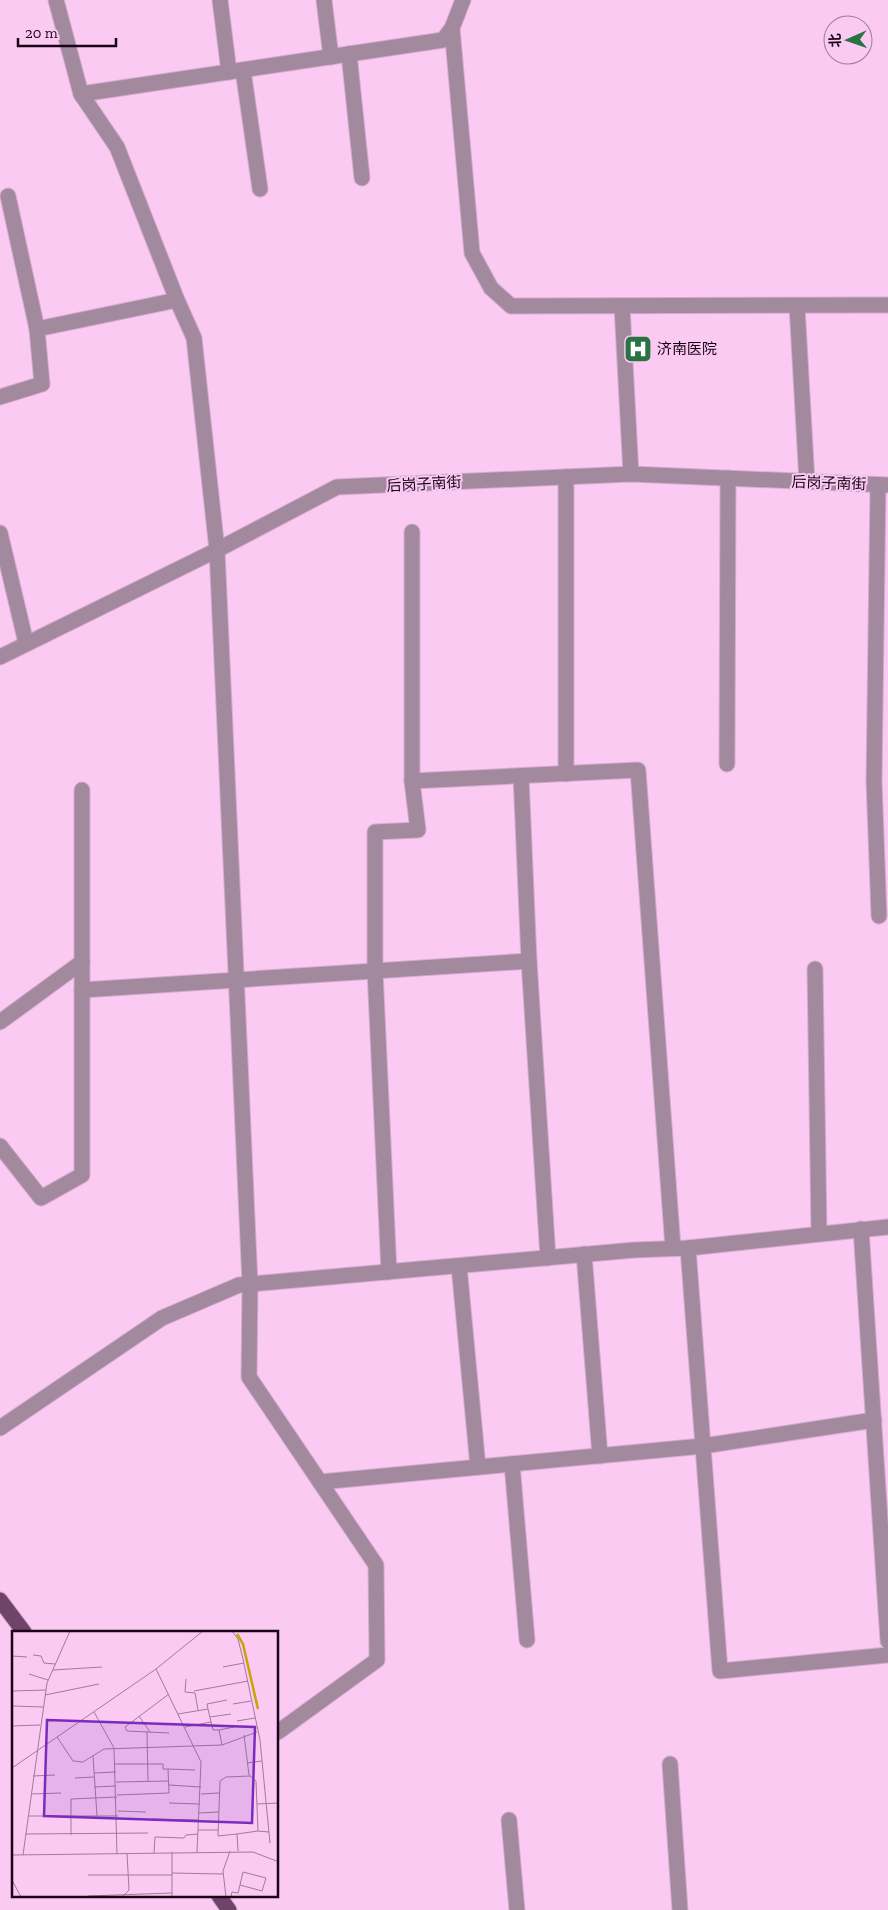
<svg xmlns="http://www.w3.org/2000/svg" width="888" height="1910" viewBox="0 0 888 1910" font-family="'Zilla Slab','Noto Sans SC',serif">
<rect width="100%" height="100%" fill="#facaf3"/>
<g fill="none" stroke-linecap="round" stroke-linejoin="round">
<defs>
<g id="minor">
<polyline points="220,0 229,72"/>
<polyline points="324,0 331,57"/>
<polyline points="452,28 472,253 491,288 511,306 888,305"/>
<polyline points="349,54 362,178"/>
<polyline points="243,70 260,189"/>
<polyline points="81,94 443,40 452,28 463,0"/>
<polyline points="8,196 37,329"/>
<polyline points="177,300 194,338 217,550 250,1284 249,1377 376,1565 377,1660 278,1732"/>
<polyline points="622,306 631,474"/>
<polyline points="797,306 807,482"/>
<polyline points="0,397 42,384 37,329 177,300 117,147 81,94 56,0"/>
<polyline points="566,477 566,774"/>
<polyline points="878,485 874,781 879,916"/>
<polyline points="412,532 412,781 638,770 673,1248"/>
<polyline points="0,533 26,643"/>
<polyline points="0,657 217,550 337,487 631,474 888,485"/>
<polyline points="727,764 728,478"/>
<polyline points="521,776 529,961 548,1258"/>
<polyline points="815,969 819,1233"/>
<polyline points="82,990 529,961"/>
<polyline points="0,1022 82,962"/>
<polyline points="0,1146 41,1198 82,1175 82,790"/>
<polyline points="861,1229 888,1641"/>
<polyline points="688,1248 720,1671 888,1655"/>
<polyline points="584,1254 600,1456"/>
<polyline points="459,1266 478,1467"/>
<polyline points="389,1272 375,971 375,832 418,830 412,781"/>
<polyline points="0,1428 162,1318 239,1285 634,1250 688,1248 888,1227"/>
<polyline points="512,1464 527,1640"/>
<polyline points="320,1482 703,1446 874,1420"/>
<polyline points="670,1764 680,1910"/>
<polyline points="509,1820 517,1910"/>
</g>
<g id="major">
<polyline points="0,1600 24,1632"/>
<polyline points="219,1896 229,1910"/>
</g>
</defs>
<use href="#minor" stroke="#d6aad0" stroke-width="17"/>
<use href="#major" stroke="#d6aad0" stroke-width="17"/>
<use href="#minor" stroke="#a2899e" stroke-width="15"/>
<use href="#major" stroke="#6f446a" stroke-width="15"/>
</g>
<defs>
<symbol id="hospital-square" viewBox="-11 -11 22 22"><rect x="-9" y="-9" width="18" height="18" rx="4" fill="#297340" stroke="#facaf3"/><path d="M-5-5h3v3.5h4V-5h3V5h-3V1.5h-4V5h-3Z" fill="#fff"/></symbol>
</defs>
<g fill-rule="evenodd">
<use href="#hospital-square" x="622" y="333" width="32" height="32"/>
</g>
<g text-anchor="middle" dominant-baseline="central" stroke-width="4" stroke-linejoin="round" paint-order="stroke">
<g font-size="15" fill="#190517" stroke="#facaf3" text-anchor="start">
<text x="657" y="349">济南医院</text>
</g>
<g font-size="15" fill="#190517" stroke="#facaf3">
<text transform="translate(829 483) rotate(2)">后岗子南街</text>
<text transform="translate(424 484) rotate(-3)">后岗子南街</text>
</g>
</g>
<g transform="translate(12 1631)">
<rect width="266" height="266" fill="#facaf3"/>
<path fill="none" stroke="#cca303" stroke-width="2.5" d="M 225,3 L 231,13 L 246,78"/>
<path fill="none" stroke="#a07b9b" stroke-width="1" d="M 220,0 L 226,8 L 231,28 L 248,109 L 258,212M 21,24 L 29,25 L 32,32 L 43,33M 0,25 L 15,26M 211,36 L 232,32M 144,38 L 189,131 L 185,221M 41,39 L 90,36M 17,43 L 36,49M 174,48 L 173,61 L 183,62 L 186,79M 0,60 L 34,59M 182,60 L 236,50M 33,64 L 87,53M 221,73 L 239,70M 0,75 L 31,76M 196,78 L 195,73 L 215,69M 82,81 L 102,117 L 105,223M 166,83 L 196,78 L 199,91 L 173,96M 127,85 L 138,101M 198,86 L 219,83M 225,90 L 243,87M 199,91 L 201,99 L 207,99 L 210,114 L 245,101M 0,95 L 28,94M 207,99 L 222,96M 135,101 L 136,150M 157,102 L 115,100 L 113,96 L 157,63M 232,104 L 237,144 L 244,150 L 246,200 L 257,201M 45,106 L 61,130 L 71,131 L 92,118 L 210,114M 81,125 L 85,185M 235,132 L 250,130M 103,133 L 151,133 L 151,138 L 156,138M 0,137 L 144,38 L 191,0M 82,142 L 104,141M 21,145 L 43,144M 63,147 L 82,146M 104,151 L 157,150M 157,154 L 189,156M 82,156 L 104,155M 19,163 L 49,162M 189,163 L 207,162M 105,164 L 157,162 L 156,138 L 183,139M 157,172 L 188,173M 245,173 L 267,172M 106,180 L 134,181M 187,182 L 207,181M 16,185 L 106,185M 140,188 L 187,189M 186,199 L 206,199M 13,203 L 136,202M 225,203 L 246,200M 59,204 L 59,168 L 105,166M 226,220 L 225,203 L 206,205 L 208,150 L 214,146 L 238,145M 142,222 L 143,206 L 172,207 L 174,204 L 186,203M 0,224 L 241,221 L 267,231M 11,224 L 35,52 L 58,0M 231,241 L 254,247 L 250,260 L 228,254 ZM 160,242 L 211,243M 76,244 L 160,244M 0,249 L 9,266M 76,265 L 160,262M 110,266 L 117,259 L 115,222M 160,266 L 160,221M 214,266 L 211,240 L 218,220M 219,266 L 220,261 L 226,262 L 228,254"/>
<path fill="#7b2cbf" fill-opacity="0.15" stroke="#7b2cbf" stroke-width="2.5" d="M 35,89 L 243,96 L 240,192 L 32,185 Z"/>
<rect width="266" height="266" fill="none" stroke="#190517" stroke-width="2.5"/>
</g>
<g transform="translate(848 40) rotate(268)"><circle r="24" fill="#facaf3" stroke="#a07b9b"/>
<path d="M0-4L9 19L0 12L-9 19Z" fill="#297340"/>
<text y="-8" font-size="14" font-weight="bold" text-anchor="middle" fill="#190517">北</text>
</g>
<path d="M18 38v8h98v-8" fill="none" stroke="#190517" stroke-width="2.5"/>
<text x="25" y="38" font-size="15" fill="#190517" stroke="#facaf3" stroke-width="4" paint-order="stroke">20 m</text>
</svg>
